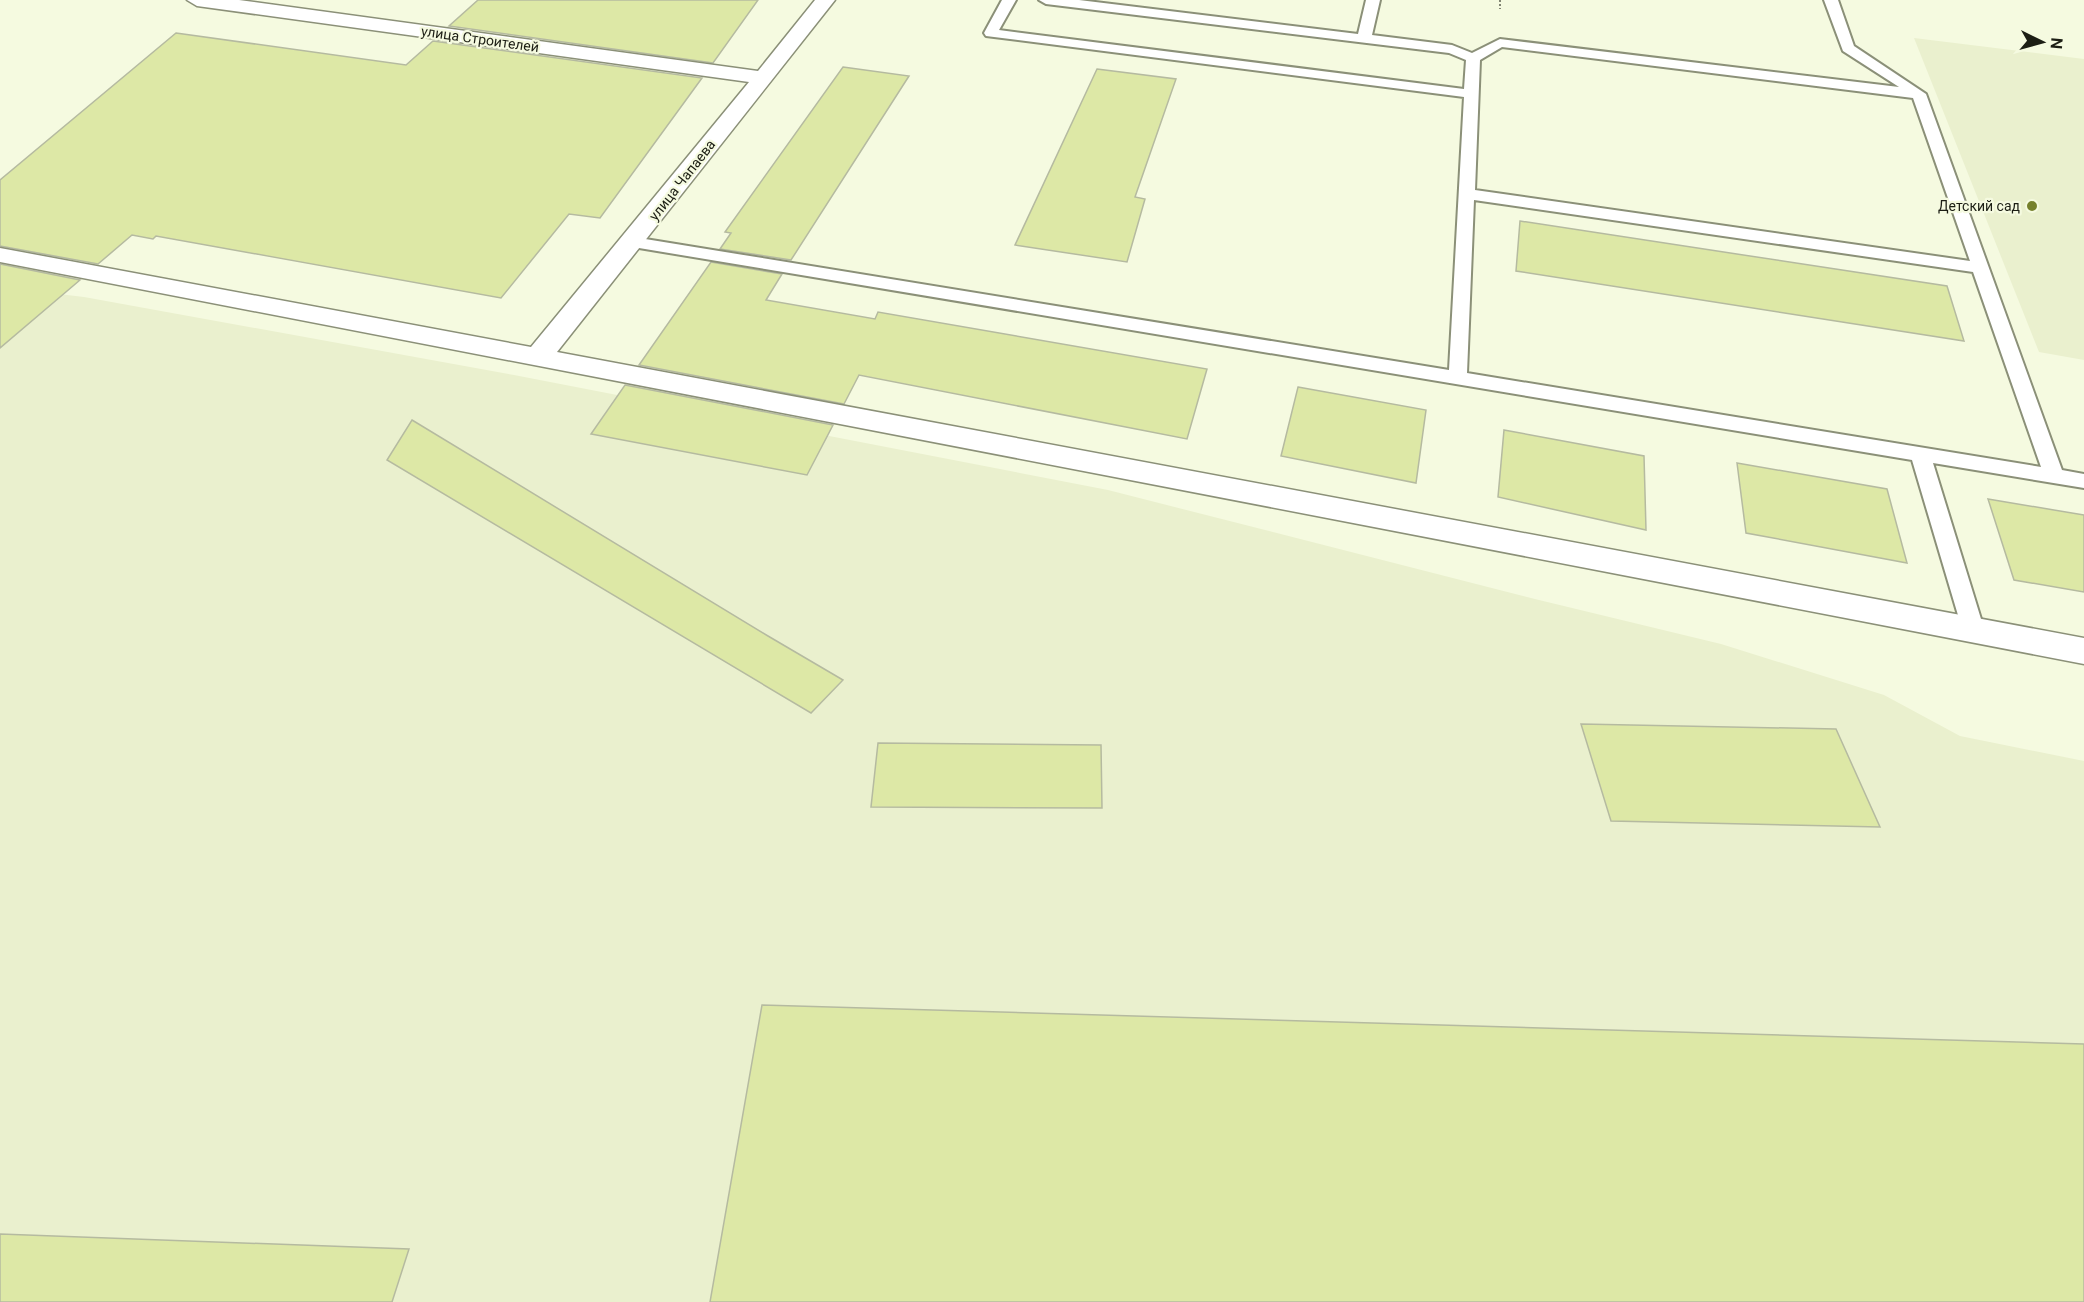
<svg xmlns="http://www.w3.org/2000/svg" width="2084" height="1302" viewBox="0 0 2084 1302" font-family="Roboto,sans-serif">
<rect width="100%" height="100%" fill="#f5fae0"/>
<g fill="#eaf0ce">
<polygon points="1914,38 2084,59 2084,360 2039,352"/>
<polygon points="0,287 84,297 514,375 1108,490 1539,600 1721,644 1884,695 1960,736 2084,761 2084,1302 0,1302"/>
</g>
<g fill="#dde8a6" stroke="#b5baa0" stroke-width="1.5">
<polygon points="478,0 758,0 713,63 449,26"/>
<polygon points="176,33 406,65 433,41 702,78 600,218 569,214 501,298 156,236 153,239 132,235 98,264 0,246 0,180"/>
<polygon points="843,67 909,76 791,260 720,249 731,233 725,232"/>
<polygon points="1097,69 1176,79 1135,197 1145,199 1127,262 1015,245"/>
<polygon points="1520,221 1947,286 1964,341 1516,271"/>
<polygon points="711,262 782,274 766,300 875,319 878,312 1207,369 1187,439 859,375 844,404 639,365"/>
<polygon points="0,264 80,280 0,348"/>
<polygon points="625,385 833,425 807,475 591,434"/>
<polygon points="1298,387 1426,410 1416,483 1281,456"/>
<polygon points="412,420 768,636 843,680 811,713 387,460"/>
<polygon points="1504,430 1644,456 1646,530 1498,497"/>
<polygon points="1737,463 1887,489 1907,563 1746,533"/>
<polygon points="1988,499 2084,515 2084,592 2014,580"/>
<polygon points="1581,724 1836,729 1880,827 1611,821"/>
<polygon points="878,743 1101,745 1102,808 871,807"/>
<polygon points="762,1005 2084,1044 2084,1302 710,1302"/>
<polygon points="0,1234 409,1249 392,1302 0,1302"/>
</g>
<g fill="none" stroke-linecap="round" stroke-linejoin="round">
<defs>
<path id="service" d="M 1002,0 L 1016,0 L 999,30 L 1464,89 L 1466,60 L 1449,53 L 1046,4 L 1039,0 L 1079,0 L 1358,34 L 1366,0 L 1380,0 L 1372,35 L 1452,45 L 1472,53 L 1500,39 L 1899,87 L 1843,51 L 1824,0 L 1838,0 L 1854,46 L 1926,94 L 2062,470 L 2084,474 L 2084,488 L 1933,463 L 1985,632 L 1982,638 L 1974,641 L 1966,638 L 1963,632 L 1912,460 L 633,247 L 625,242 L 633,237 L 1449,370 L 1464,97 L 986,36 L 984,33 ZM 1502,47 L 1913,98 L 1970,261 L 1475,190 L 1480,60 ZM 1474,200 L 1973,272 L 2041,467 L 1467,373 Z"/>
<polygon id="minor" points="187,0 239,0 758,71 815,0 835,0 557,352 2084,638 2084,664 0,262 0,248 531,347 749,82 197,6"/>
</defs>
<use href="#service" stroke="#8b9078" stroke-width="4"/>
<use href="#minor" stroke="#8b9078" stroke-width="3"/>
<polyline stroke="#818473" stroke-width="2" stroke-dasharray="2 2" stroke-linecap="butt" points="1500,0 1500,9"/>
<use href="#service" fill="#fff" fill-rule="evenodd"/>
<use href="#minor" fill="#fff" fill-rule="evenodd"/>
</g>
<circle fill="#76812d" stroke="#f5fae0" stroke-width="2" cx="2032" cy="206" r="6"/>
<g text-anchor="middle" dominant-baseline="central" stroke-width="4.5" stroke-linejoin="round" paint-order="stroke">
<g font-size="14" fill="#1c1e14" stroke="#f5fae0">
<text transform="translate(480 39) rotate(8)">улица Строителей</text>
<text transform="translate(682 180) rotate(-52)">улица Чапаева</text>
</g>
<g font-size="14" fill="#1c1e14" stroke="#f5fae0" text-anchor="end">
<text x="2020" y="206">Детский сад</text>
</g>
</g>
<g transform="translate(2042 42) rotate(95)" stroke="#f5fae0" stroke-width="4.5" paint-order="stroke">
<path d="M0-4.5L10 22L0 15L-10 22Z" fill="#1c1e14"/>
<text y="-9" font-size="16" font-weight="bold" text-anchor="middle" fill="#1c1e14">N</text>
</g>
</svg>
